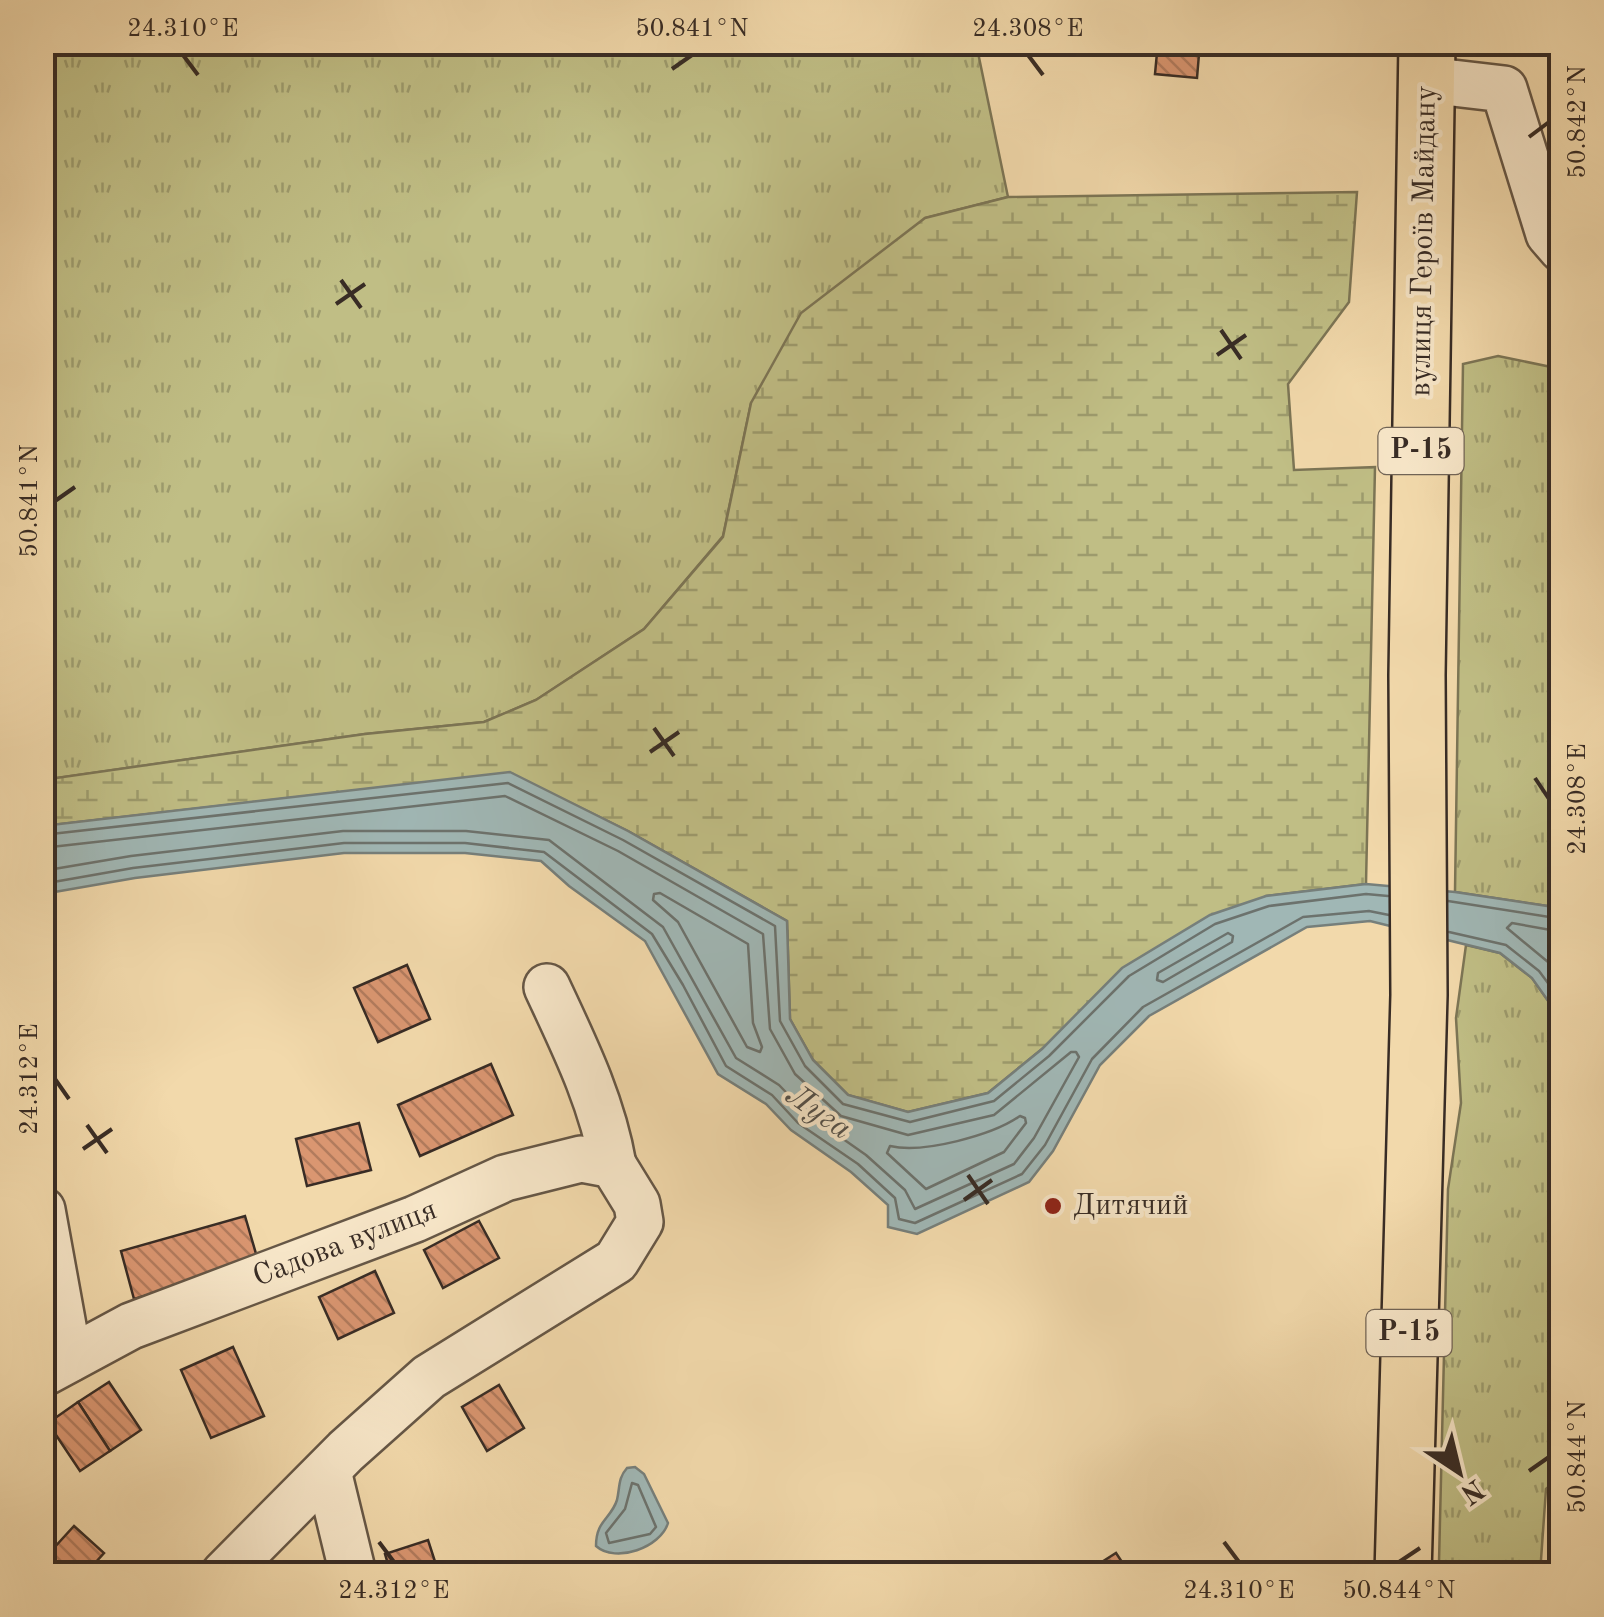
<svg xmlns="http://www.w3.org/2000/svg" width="1604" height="1617" viewBox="0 0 1604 1617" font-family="'Old Standard TT',serif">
<defs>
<pattern id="grass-tufts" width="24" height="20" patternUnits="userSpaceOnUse" patternTransform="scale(2.5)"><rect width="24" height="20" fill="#c0be85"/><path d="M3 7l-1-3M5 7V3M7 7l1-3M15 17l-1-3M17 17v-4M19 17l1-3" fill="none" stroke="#9d9b6d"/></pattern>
<pattern id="wetland-marsh" width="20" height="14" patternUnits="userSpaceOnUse" patternTransform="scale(2.5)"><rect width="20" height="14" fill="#c0be85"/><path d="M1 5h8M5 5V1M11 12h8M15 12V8" fill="none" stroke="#9d9b6d"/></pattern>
<pattern id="building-back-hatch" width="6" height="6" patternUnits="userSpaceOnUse" patternTransform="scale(2.5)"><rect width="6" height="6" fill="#da9671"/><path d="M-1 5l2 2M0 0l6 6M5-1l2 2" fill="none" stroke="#b27b5d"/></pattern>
</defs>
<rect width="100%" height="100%" fill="#f2d9ab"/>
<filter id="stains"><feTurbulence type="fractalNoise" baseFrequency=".002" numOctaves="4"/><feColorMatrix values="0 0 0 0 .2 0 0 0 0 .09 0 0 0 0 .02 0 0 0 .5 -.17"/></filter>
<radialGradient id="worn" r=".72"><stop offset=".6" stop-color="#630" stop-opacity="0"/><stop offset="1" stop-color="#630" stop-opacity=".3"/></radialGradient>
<g fill="url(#grass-tufts)" stroke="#7c7555" stroke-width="2.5">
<polygon points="42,43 976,43 1008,197 925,218 751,403 723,536 644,629 536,700 484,722 365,734 43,780"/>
<polygon points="1498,356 1561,369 1561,912 1554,907 1455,892 1463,364"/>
<polygon points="1466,945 1500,953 1532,978 1561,1019 1562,1476 1546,1489 1540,1574 1509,1574 1439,1562 1448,1189 1461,1103 1456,1018"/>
</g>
<polygon fill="url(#wetland-marsh)" stroke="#7c7555" stroke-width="2.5" points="1357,192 1349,302 1288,384 1294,470 1375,467 1366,884 1266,896 1042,1049 988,1093 908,1112 848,1095 813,1060 790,1019 787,921 628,831 510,773 43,826 42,780 365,734 484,722 536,700 644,629 723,537 751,403 801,313 925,218 1008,197"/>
<g fill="#a0b7b5" stroke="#767f7b" stroke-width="2.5">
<polygon points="510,772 628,831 787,921 790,1019 813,1060 848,1095 908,1112 988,1093 1042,1049 1122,968 1210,915 1266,896 1366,884 1455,892 1554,907 1561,912 1561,1019 1532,978 1500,953 1370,921 1307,927 1149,1016 1100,1065 1053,1151 1029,1182 917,1234 888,1227 888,1205 851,1172 791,1130 766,1104 718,1074 645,941 569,886 541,861 465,853 344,853 135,878 43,894 42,826"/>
<path d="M 635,1467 L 644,1474 L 668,1523 C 661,1547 616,1564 596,1546 C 596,1520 611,1519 617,1500 C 620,1487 618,1478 627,1468 Z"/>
</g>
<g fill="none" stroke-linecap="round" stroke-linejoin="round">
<g stroke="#6c726d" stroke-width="2.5">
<polyline points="42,835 508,783 623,840 775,926 780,1021 805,1066 843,1104 910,1122 994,1101 1049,1056 1129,976 1215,924 1269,906 1366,894 1388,896"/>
<polyline points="42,848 505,796 618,851 763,934 770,1029 795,1074 841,1116 908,1135 994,1115 1071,1052 1076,1052 1079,1057 1034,1138 1014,1164 915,1209 905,1190 866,1155 806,1113 779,1085 736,1058 663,927 549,840 466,831 343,831 131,856 42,871"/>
<polyline points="42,884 133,868 344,843 465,843 544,852 652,934 683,985 726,1066 772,1095 798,1123 858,1164 895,1198 899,1219 915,1223 1022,1174 1045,1145 1092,1059 1143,1007 1303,917 1369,911 1389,915"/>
<polygon points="660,893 748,944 753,1023 762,1047 760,1052 747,1047 678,922 653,900 654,894"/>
<polyline points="1448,901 1562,919"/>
<polyline points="1449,932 1506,945 1539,971 1562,1002"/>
<polyline points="1562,932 1512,923 1507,928 1548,962 1562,980"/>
<polygon points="1228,933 1233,936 1232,942 1163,982 1157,980 1158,973"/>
<path d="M 1020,1116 L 1025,1118 L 1026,1123 L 1004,1152 L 926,1189 L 887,1153 L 890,1146 C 923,1154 993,1135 1020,1116 Z"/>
<polygon points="632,1483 638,1485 656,1527 650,1534 609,1543 606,1533 625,1509"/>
</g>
</g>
<g fill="url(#building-back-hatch)" stroke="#382c25" stroke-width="2.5">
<polygon points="1158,42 1200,42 1197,78 1155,74"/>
<polygon points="407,965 430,1019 378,1042 354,988"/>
<polygon points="42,987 50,1011 42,1013"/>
<polygon points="491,1064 513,1115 420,1156 398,1105"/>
<polygon points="359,1123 371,1170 307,1186 296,1139"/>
<polygon points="245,1216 259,1264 134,1299 121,1251"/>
<polygon points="479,1221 499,1258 443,1288 424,1250"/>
<polygon points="375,1271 394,1313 338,1339 319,1297"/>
<polygon points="233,1347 264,1416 211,1438 181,1370"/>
<polygon points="109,1382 141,1430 110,1451 78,1402"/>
<polygon points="499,1385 524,1428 487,1451 462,1407"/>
<polygon points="78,1402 110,1451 80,1471 48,1423"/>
<polygon points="74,1526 104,1553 85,1574 53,1574 42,1565 42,1561"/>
<polygon points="428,1540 439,1574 391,1574 385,1554"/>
<polygon points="1116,1553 1130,1574 1083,1574"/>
<polygon points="303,1565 306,1574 280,1574"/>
</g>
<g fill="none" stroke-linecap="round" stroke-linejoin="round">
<defs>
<g id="minor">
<polyline points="1427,80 1504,89 1549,234 1562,249"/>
<path d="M 547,987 C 574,1045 602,1101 613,1165"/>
<polyline points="42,1210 69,1359"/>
<polyline points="42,1374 131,1326 415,1219 505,1178 581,1159 613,1165 637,1204 640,1222 616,1261 429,1377 346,1451 224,1574"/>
<polyline points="328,1471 353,1574"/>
</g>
<polyline id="major" points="1403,1574 1419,995 1417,675 1427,42"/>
</defs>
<use href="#minor" stroke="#665746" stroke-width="50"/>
<use href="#major" stroke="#382c25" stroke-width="60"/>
<use href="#minor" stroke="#f7e6c8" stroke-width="45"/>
<use href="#major" stroke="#f2d9ab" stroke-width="55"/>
</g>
<path fill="none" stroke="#382c25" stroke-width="4" d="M 183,55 L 198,75M 1028,55 L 1043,75M 672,69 L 692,55M 1529,137 L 1549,122M 341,280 L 361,308M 336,304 L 365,284M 1221,330 L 1241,359M 1217,355 L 1246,335M 55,501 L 75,487M 654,728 L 674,756M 650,752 L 679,732M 1535,778 L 1549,799M 55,1079 L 69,1099M 87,1125 L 107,1153M 83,1149 L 112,1129M 968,1175 L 988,1204M 964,1200 L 992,1180M 1529,1471 L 1549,1457M 379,1542 L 394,1562M 1224,1542 L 1239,1562M 1399,1562 L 1420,1548"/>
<circle fill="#8f2418" stroke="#f7e6c8" stroke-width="4" cx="1053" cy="1206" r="10"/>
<g text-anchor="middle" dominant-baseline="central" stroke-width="8" stroke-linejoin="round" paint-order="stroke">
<g fill="#f7e6c8" stroke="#716456" stroke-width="2.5">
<rect x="1378.5" y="428" width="85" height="46" rx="8"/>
<rect x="1366.5" y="1310" width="85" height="46" rx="8"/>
</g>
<g font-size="28" font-weight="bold" fill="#382c25">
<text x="1421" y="451">Р-15</text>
<text x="1409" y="1333">Р-15</text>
</g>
<g font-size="30" fill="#382c25" stroke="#f7e6c8">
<text transform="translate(1424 241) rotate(-89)">вулиця Героїв Майдану</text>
<text transform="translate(345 1244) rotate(-21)">Садова вулиця</text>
</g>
<g font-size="30" fill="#382c25" stroke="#f7e6c8" text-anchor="start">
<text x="1073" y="1206">Дитячий</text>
</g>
<g font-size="32" font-style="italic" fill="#524f49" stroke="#f7e6c8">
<text transform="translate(818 1113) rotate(35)">Луга</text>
</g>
</g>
<rect width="1604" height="1617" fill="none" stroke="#f2d9ab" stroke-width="110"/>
<g transform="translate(1459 1472) rotate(145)" stroke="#f7e6c8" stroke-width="8" paint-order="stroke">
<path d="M0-8L18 38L0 25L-18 38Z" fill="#382c25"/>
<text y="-15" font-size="28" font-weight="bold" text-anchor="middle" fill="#382c25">N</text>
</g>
<rect x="55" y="55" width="1494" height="1507" fill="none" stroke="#382c25" stroke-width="4"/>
<g font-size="25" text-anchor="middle" fill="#382c25">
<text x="183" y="36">24.310°E</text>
<text x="692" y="36">50.841°N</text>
<text x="1028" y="36">24.308°E</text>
<text transform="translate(1576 122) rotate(-90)" y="9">50.842°N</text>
<text transform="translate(28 501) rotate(-90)" y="9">50.841°N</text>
<text transform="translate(1576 799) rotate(-90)" y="9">24.308°E</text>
<text transform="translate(28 1079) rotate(-90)" y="9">24.312°E</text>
<text transform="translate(1576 1457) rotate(-90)" y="9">50.844°N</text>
<text x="394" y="1598">24.312°E</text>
<text x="1239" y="1598">24.310°E</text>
<text x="1399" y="1598">50.844°N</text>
</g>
<rect width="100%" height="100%" filter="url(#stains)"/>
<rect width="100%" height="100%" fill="url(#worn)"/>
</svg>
